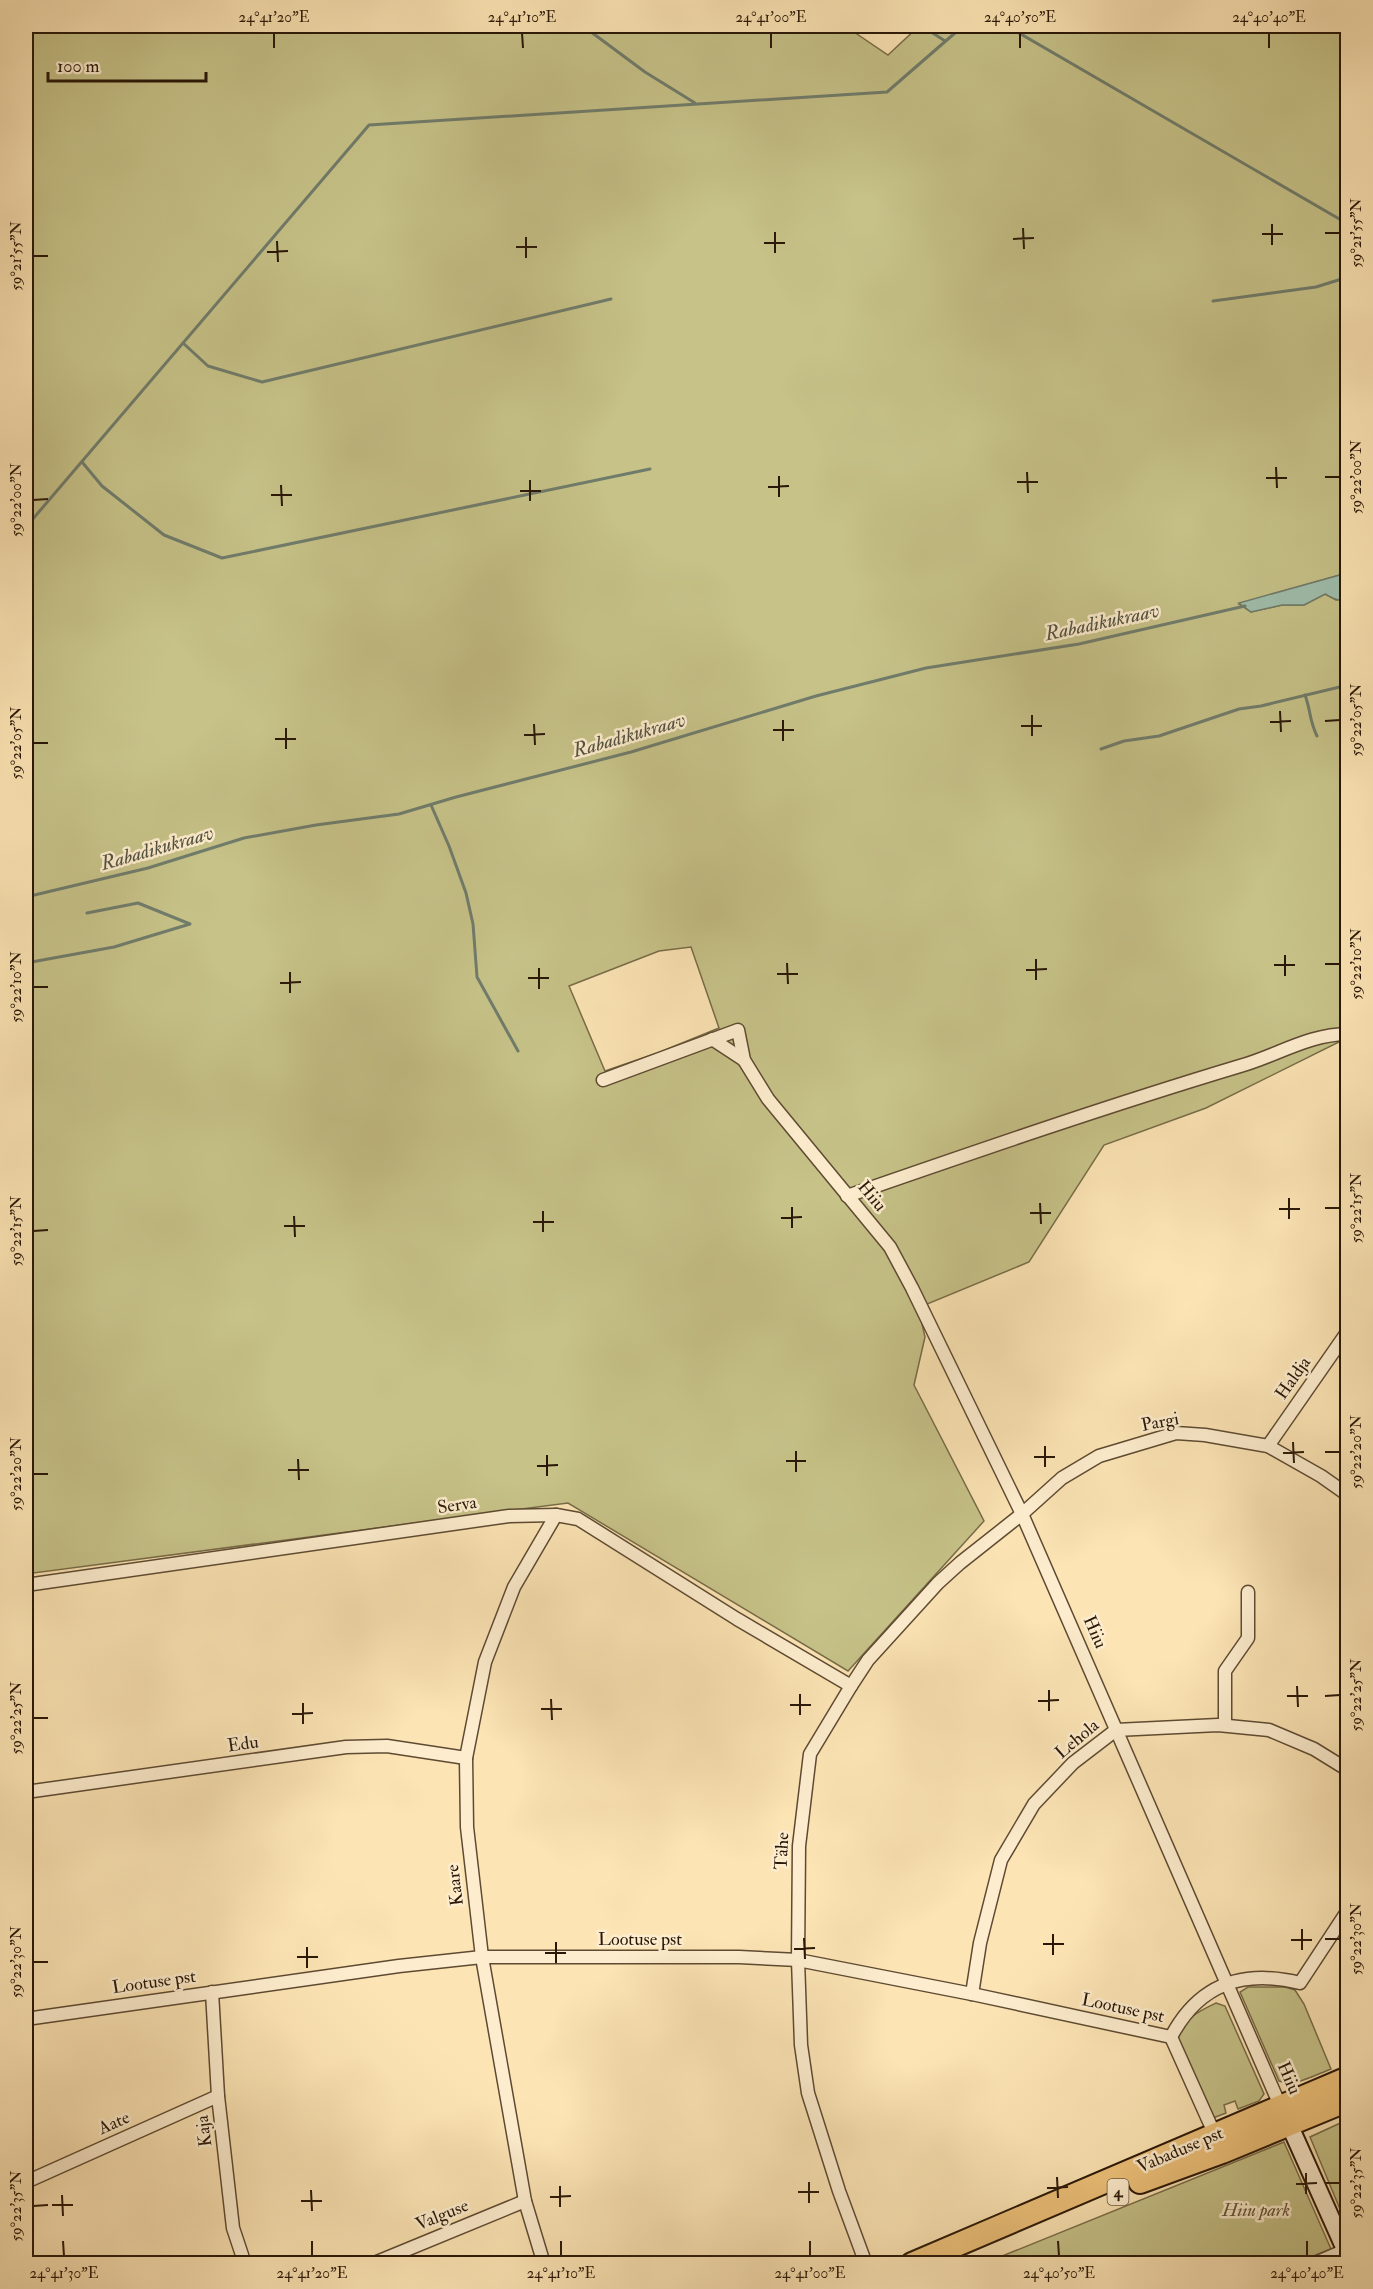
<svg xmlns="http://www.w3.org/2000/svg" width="1373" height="2289" viewBox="0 0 1373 2289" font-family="'IM FELL Double Pica',serif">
<rect width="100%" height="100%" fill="#fce4b4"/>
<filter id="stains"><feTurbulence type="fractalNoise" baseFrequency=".00333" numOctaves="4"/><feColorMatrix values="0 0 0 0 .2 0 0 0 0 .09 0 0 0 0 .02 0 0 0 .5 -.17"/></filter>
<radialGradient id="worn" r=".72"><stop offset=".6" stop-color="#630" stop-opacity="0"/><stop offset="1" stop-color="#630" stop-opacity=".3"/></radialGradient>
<g fill="#c6c288" stroke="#786c48" stroke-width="1.5" fill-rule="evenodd">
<path d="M 26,26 L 845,26 L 888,55 L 919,26 L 1347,26 L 1347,573 L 1239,604 L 1251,612 L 1282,605 L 1304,605 L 1325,594 L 1336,600 L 1347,599 L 1347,1038 L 1206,1108 L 1104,1145 L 1029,1262 L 927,1304 L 920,1315 L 925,1337 L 914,1385 L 984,1521 L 848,1671 L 568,1503 L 26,1574 ZM 691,947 L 719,1028 L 660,1052 L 605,1071 L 569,986 L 659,951 Z"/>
<path d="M 1248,1987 L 1285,1987 L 1295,1990 L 1304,2004 L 1331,2069 C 1315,2075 1295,2087 1279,2081 L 1240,1992 Z"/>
<path d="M 1216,2003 L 1225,2006 L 1264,2094 L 1259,2101 L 1238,2109 L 1235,2101 L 1224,2105 L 1226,2113 L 1213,2118 L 1178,2038 C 1186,2017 1197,2012 1216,2003 Z"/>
<polygon points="1347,2120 1347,2226 1310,2137"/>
<polygon points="1284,2142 1331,2249 1296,2263 985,2263"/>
</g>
<path fill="#9fbfad" stroke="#707c6b" stroke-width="1.5" d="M 1347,573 L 1347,599 C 1339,602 1333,598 1325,594 L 1304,605 L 1282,605 L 1251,612 L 1239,603 Z"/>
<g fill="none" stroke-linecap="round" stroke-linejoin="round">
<g stroke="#707c6b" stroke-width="3">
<polyline points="583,26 645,72 695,103"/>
<polyline points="922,26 945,41"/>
<polyline points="1007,26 1348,224"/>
<polyline points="1213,301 1316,287 1348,277"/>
<polyline points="183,343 208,366 262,382 611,299"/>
<polyline points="26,379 30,373"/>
<polyline points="82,462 102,486 164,535 222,558 650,469"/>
<polyline points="26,527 369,125 887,92 963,26"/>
<path d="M 1305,695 C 1311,711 1309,720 1317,736"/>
<polyline points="1101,749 1124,741 1159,736 1239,709 1261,706 1348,685"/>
<polyline points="431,805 449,846 466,893 473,924 477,977 518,1051"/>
<polyline points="26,897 148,868 244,838 316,825 399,814 456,797 631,752 816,696 926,668 1079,644 1245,606"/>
<polyline points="26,963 114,947 190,924 138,903 87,913"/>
</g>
<defs>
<g id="street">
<polyline points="712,1039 744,1060"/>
<polyline points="603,1080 738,1030 744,1060 768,1099 890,1247 912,1288 1022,1514 1282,2110"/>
<path d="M 847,1196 C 977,1151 1107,1106 1240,1066 C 1276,1056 1309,1034 1348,1034"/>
<polyline points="1268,1446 1348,1331"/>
<polyline points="26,1585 509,1516 556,1515 578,1519 737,1619 851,1686"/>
<polyline points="1225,1725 1225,1671 1248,1638 1248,1592"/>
<polyline points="26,1792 346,1747 387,1746 466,1758"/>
<polyline points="212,1992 218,2096 233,2228 245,2264"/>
<polyline points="972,1994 980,1943 1001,1860 1034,1804 1073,1763 1116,1730 1218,1725 1269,1730 1314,1749 1348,1770"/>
<polyline points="26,2019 399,1966 482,1957 739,1957 798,1960 972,1994 1171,2037"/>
<path d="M 1171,2037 C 1199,1984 1243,1969 1300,1983 L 1348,1910"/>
<polyline points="1171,2037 1215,2135"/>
<polyline points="26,2182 218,2096"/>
<polyline points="372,2264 525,2201"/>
<polyline points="544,2264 525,2201 482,1957 467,1827 466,1758 485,1662 514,1587 556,1515"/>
<polyline points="866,2264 839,2191 808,2093 801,2045 798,1960 799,1846 810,1754 851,1686 868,1660 938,1583 960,1563 1022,1514 1062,1478 1099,1456 1176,1433 1205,1435 1268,1446 1321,1476 1348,1495"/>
<polyline points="1313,2264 1348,2249"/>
</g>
<polyline id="secondary" points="1289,2124 1348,2256"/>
<g id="highway">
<polyline points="1140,2182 1222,2152 1348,2100"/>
<polyline points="912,2264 1348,2078"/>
</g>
</defs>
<use href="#street" stroke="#5e4a32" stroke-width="15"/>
<use href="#secondary" stroke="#291707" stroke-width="20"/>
<use href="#highway" stroke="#291707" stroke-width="26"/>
<use href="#street" stroke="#fdedce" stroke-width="12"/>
<use href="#secondary" stroke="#fdedce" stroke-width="16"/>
<use href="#highway" stroke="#eec27a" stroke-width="22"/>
</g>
<path fill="none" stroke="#291707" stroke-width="2" d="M 274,33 L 274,48M 522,33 L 523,48M 771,33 L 771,48M 1020,33 L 1020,48M 1269,33 L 1269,48M 1272,224 L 1272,245M 1023,228 L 1024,249M 775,232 L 775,253M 1325,233 L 1340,233M 1262,234 L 1283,234M 526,237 L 526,258M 1013,239 L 1034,238M 277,241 L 278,262M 764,243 L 785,243M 516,247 L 537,247M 267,252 L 288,251M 33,256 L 48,256M 1276,467 L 1277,488M 1027,472 L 1028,493M 779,476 L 779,497M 1325,477 L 1340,477M 1266,478 L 1287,478M 530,480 L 530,501M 1017,482 L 1038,482M 281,485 L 282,506M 768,487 L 789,486M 520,491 L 541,491M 271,495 L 292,495M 33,500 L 48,499M 1280,711 L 1281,732M 1032,715 L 1032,736M 783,720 L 783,741M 1325,721 L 1340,720M 1270,722 L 1291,721M 534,724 L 535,745M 1021,726 L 1042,726M 286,728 L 286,749M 773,730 L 794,730M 524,735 L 545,734M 275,739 L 296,739M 33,743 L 48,743M 1285,955 L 1285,976M 1036,959 L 1036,980M 787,963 L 788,984M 1325,964 L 1340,964M 1274,965 L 1295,965M 539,968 L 539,989M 1026,970 L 1047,969M 290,972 L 290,993M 777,974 L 798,974M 528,978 L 549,978M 280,983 L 301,982M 33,987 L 48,987M 1289,1198 L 1289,1219M 1040,1203 L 1041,1224M 792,1207 L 792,1228M 1325,1208 L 1340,1208M 1279,1209 L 1300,1209M 543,1211 L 543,1232M 1030,1213 L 1051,1213M 294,1216 L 295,1237M 781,1218 L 802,1217M 533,1222 L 554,1222M 284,1226 L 305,1226M 33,1231 L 48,1230M 1293,1442 L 1294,1463M 1045,1446 L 1045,1467M 796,1451 L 796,1472M 1325,1452 L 1340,1452M 1283,1453 L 1304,1452M 547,1455 L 547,1476M 1034,1457 L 1055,1457M 298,1459 L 299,1480M 786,1461 L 806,1461M 537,1466 L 558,1465M 288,1470 L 309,1470M 33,1474 L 48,1474M 1297,1686 L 1298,1707M 1049,1690 L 1049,1711M 800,1694 L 800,1715M 1287,1696 L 1308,1696M 1325,1696 L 1340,1695M 551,1699 L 552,1720M 1038,1701 L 1059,1700M 303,1703 L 303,1724M 790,1705 L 811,1705M 541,1709 L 562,1709M 292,1714 L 313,1713M 33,1718 L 48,1718M 1302,1929 L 1302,1950M 1053,1934 L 1053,1955M 804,1938 L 805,1959M 1325,1939 L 1340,1939M 1291,1940 L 1312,1940M 556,1942 L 556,1963M 1043,1944 L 1064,1944M 307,1947 L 307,1968M 794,1949 L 815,1948M 545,1953 L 566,1953M 297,1957 L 318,1957M 33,1962 L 48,1962M 1306,2173 L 1306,2194M 1057,2177 L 1058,2198M 809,2182 L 809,2203M 1325,2183 L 1340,2183M 1296,2184 L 1317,2183M 560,2186 L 560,2207M 1047,2188 L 1068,2187M 311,2190 L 312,2211M 798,2192 L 819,2192M 62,2195 L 63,2216M 550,2197 L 571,2196M 301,2201 L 322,2201M 52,2205 L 73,2205M 33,2206 L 48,2205M 63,2241 L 64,2256M 312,2241 L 312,2256M 561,2241 L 561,2256M 810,2241 L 810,2256M 1058,2241 L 1059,2256M 1307,2241 L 1307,2256"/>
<g text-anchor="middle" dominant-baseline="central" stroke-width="5" stroke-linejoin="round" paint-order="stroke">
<rect fill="#fdedce" stroke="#695743" stroke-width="1.5" x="1107.5" y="2179" width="21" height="26" rx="4.5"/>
<g font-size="16" font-weight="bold" fill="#291707">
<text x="1118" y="2192">4</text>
</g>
<g font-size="18" fill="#291707" stroke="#fdedce">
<text transform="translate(872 1196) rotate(50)">Hiiu</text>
<text transform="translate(1293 1378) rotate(-55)">Haldja</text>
<text transform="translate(1160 1422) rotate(-11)">Pargi</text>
<text transform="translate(457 1505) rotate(-8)">Serva</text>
<text transform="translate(1095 1632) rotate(66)">Hiiu</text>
<text transform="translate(1077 1739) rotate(-40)">Lehola</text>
<text transform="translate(243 1744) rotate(-8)">Edu</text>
<text transform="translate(782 1851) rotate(-87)">Tähe</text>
<text transform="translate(455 1885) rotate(-97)">Kaare</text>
<text x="640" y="1939">Lootuse pst</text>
<text transform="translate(154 1982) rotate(-8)">Lootuse pst</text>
<text transform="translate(1123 2008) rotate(12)">Lootuse pst</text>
<text transform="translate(1289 2078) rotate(66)">Hiiu</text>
<text transform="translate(114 2123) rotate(-24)">Aate</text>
<text transform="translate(204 2131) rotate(-97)">Kaja</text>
<text transform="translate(1180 2150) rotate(-23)">Vabaduse pst</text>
<text transform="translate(442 2215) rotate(-22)">Valguse</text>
</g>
<g font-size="18" font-style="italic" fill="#605334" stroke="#fdedce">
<text x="1256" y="2210">Hiiu park</text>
</g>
<g font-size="20" font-style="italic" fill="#525241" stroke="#fdedce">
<text transform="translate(1102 622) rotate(-12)">Rabadikukraav</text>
<text transform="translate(629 735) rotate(-16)">Rabadikukraav</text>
<text transform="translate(157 848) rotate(-16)">Rabadikukraav</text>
</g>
</g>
<rect width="1373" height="2289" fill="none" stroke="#fce4b4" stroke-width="66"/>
<path d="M48 72v9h158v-9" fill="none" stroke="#291707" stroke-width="3"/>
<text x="57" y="72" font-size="18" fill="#291707" stroke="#fdedce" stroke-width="4.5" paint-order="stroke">100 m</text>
<rect x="33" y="33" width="1307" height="2223" fill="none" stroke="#291707" stroke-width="2"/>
<g font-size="15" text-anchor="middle" fill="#291707">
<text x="274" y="22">24°41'20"E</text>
<text x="522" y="22">24°41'10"E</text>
<text x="771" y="22">24°41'00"E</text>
<text x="1020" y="22">24°40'50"E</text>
<text x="1269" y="22">24°40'40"E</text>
<text transform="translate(1356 233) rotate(-90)" y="5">59°21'55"N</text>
<text transform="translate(16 256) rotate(-90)" y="5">59°21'55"N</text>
<text transform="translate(1356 477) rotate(-90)" y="5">59°22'00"N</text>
<text transform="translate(16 500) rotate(-90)" y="5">59°22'00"N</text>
<text transform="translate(1356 720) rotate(-90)" y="5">59°22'05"N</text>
<text transform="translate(16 743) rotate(-90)" y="5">59°22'05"N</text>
<text transform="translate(1356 964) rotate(-90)" y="5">59°22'10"N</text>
<text transform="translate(16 987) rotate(-90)" y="5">59°22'10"N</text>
<text transform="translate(1356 1208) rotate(-90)" y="5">59°22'15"N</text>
<text transform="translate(16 1231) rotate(-90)" y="5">59°22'15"N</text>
<text transform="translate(1356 1452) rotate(-90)" y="5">59°22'20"N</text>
<text transform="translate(16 1474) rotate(-90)" y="5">59°22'20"N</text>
<text transform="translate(1356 1695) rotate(-90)" y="5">59°22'25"N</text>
<text transform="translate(16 1718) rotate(-90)" y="5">59°22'25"N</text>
<text transform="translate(1356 1939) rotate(-90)" y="5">59°22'30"N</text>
<text transform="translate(16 1962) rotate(-90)" y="5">59°22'30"N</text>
<text transform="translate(1356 2183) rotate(-90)" y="5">59°22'35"N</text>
<text transform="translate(16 2206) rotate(-90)" y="5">59°22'35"N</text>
<text x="64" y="2278">24°41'30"E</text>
<text x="312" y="2278">24°41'20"E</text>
<text x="561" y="2278">24°41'10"E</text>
<text x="810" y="2278">24°41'00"E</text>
<text x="1059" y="2278">24°40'50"E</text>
<text x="1307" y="2278">24°40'40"E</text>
</g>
<rect width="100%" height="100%" filter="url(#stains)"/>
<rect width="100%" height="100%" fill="url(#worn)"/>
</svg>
